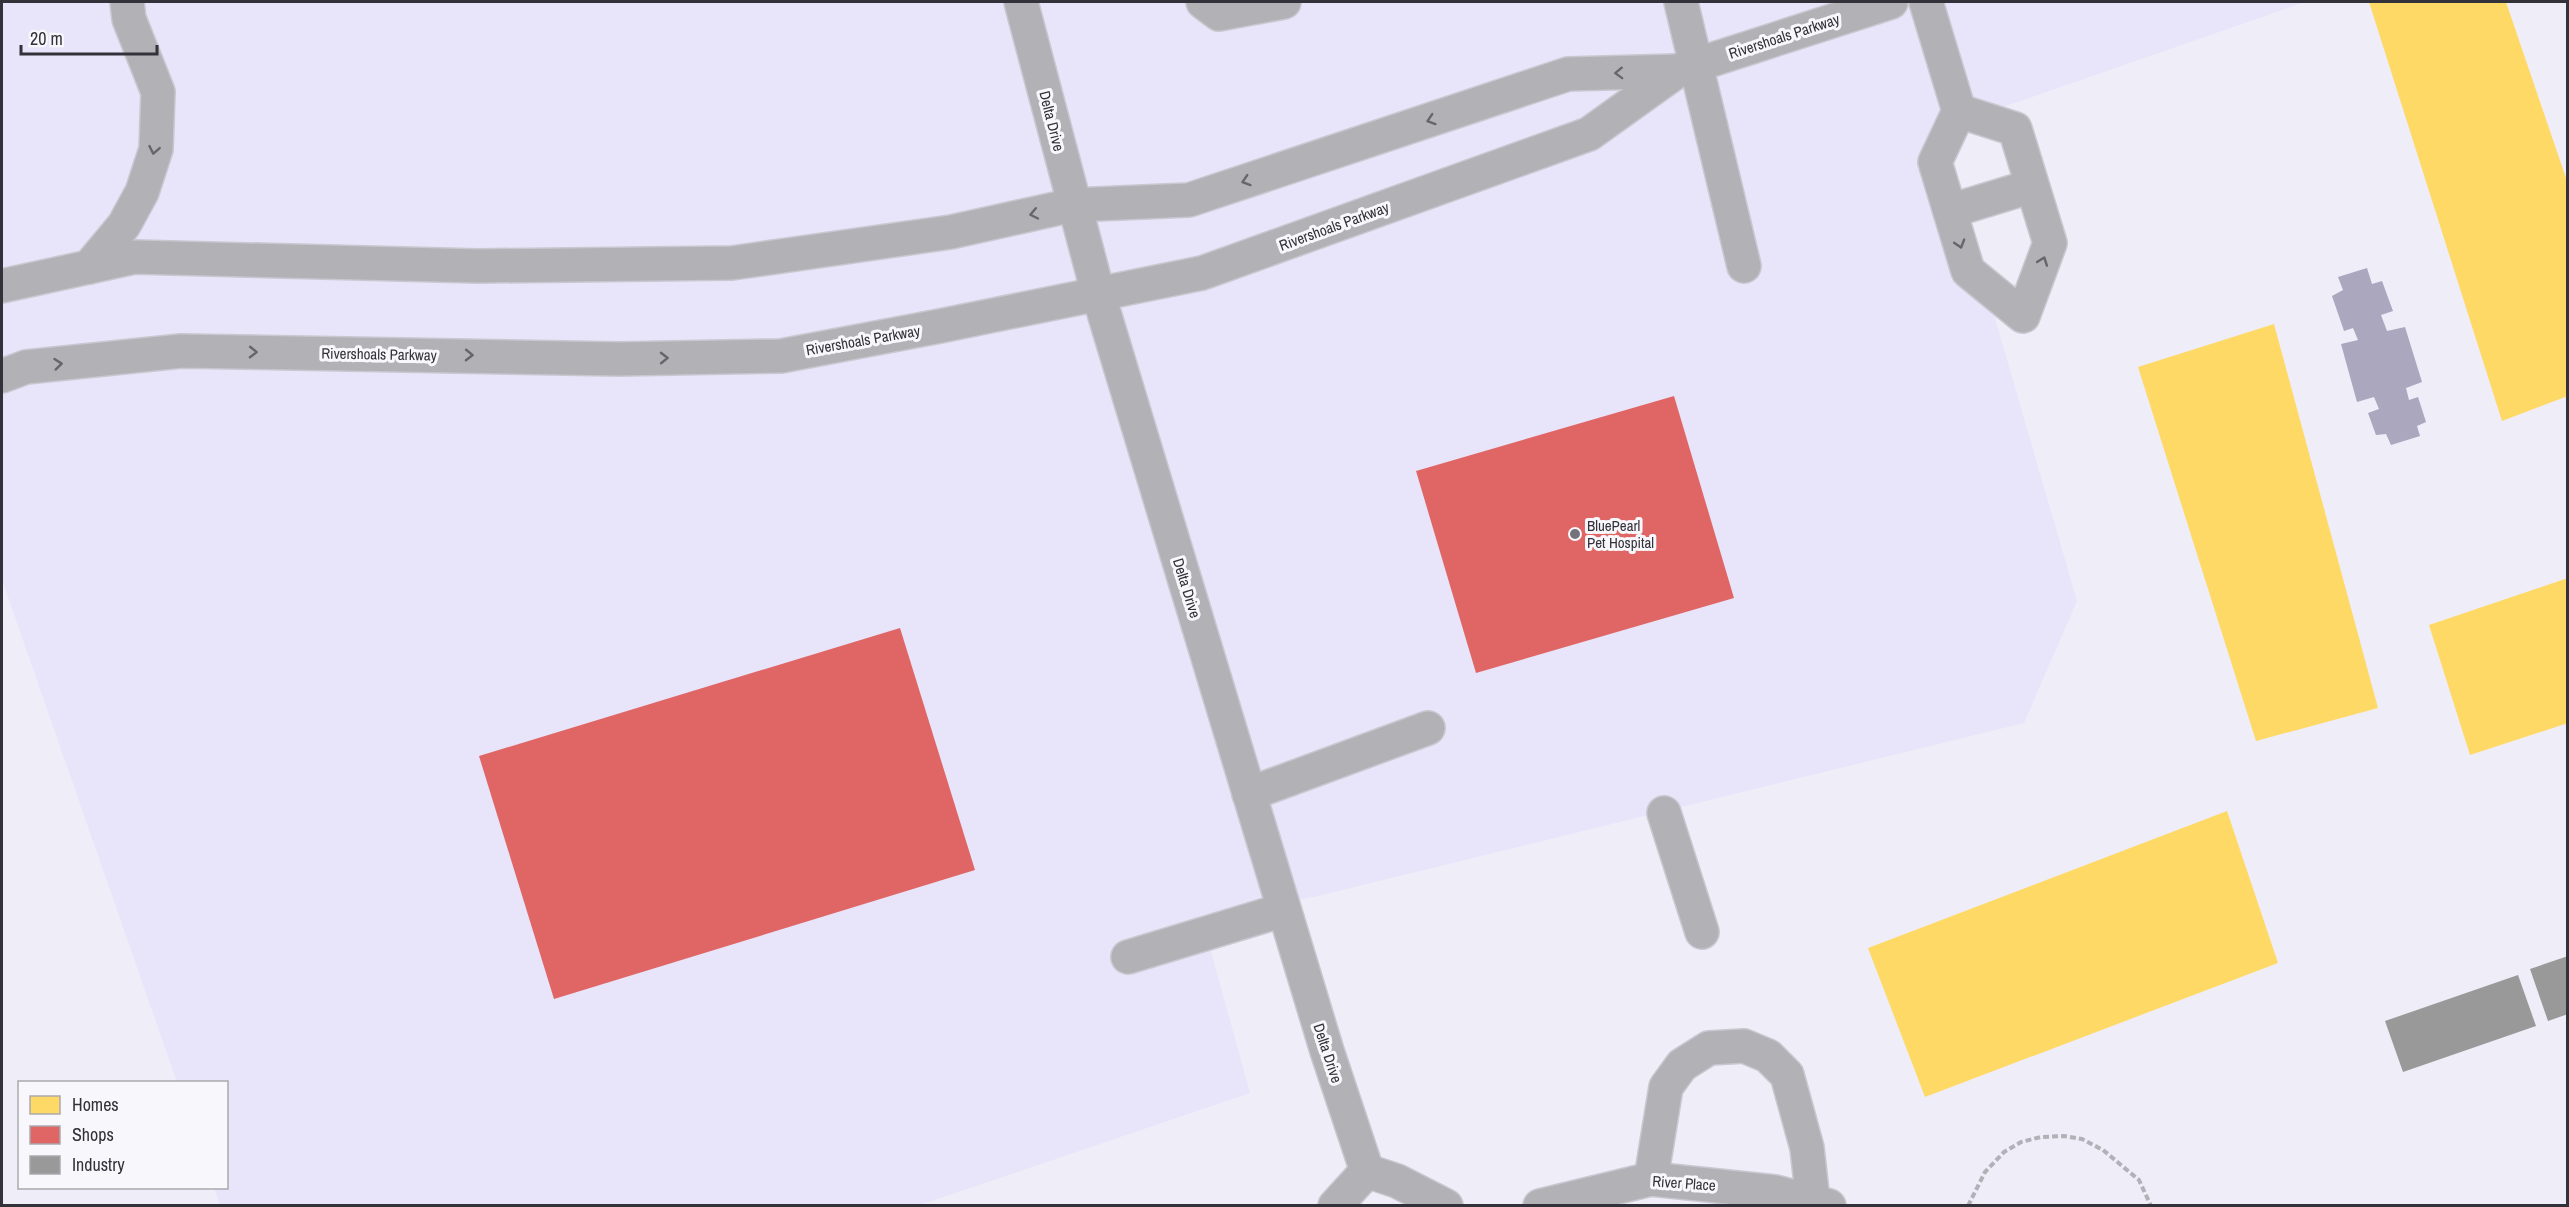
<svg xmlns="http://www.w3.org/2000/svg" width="2569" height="1207" viewBox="0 0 2569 1207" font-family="'Archivo Narrow',sans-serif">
<rect width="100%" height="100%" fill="#eeedf8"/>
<polygon fill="#e8e5fa" points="2,2 2305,2 1940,129 2077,601 2024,723 1314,897 1201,915 1250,1093 917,1206 220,1205 214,1188 226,1188 226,1082 177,1082 2,580"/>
<polygon fill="#aaa7bf" points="2367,268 2372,284 2382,281 2393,311 2381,315 2387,331 2405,327 2422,382 2406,388 2409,400 2418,397 2426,422 2417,426 2420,436 2391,445 2386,434 2376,435 2368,413 2379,409 2374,397 2357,402 2341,344 2358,340 2353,328 2344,331 2332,296 2343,290 2338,277"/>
<g fill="#ffd966">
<polygon points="2369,2 2506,2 2568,184 2568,396 2502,421"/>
<polygon points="2274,324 2378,708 2256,741 2138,367"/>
<polygon points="2568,578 2568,723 2470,755 2429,625"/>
<polygon points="2227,811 2278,963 1925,1097 1868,948"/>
</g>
<g fill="#e06666">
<polygon points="1674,396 1734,598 1476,673 1416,471"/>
<polygon points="900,628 975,870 554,999 479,756"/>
</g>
<g fill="#999">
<polygon points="2568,956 2568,1014 2548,1021 2530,969"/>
<polygon points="2518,975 2536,1026 2403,1072 2385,1021"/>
</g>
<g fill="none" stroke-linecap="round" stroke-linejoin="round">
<defs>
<g id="minor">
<polyline points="1021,2 1098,293 1327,1051 1367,1171"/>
<polyline points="1203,2 1219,14 1284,2"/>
<polyline points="1681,2 1744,266"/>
<polyline points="1926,2 1959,111 1935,162 1968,271 2023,316 2050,243 2015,129 1959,111"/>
<polyline points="1950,211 2032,186"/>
<polyline points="89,267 124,225 142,192 156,149 158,92 129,19 127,2"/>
<polyline points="2,286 135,257 478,266 732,263 951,232 1073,205 1189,200 1568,74 1677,71"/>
<polyline points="2,376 26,367 181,351 619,359 781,356 940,326 1202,273 1589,134 1677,71 1891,2"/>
<polyline points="1249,794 1428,728"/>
<polyline points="1664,813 1702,932"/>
<polyline points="1128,957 1283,910"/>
<polyline points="1367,1171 1397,1181 1446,1206"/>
<polyline points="1651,1179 1666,1087 1682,1065 1709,1048 1744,1046 1768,1056 1787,1075 1807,1148 1813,1201"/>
<polyline points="1335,1206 1367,1171"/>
<polyline points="1540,1206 1651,1179 1775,1192 1829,1206"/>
</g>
</defs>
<use href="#minor" stroke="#c9c8d1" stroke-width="36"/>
<polyline stroke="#b2b1b7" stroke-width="4" stroke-dasharray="6 3" stroke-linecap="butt" points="1968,1206 1985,1172 2004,1152 2021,1142 2041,1137 2064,1136 2082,1139 2103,1150 2139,1180 2151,1206"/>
<use href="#minor" stroke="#b2b1b6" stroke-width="33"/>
</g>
<defs><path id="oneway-chevron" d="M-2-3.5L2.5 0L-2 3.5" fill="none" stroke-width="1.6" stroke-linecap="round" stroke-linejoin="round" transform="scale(1.5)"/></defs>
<g stroke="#66656c">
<use href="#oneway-chevron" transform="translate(1619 73) rotate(178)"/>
<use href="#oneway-chevron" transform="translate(1431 120) rotate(162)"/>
<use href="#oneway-chevron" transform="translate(154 150) rotate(101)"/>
<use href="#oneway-chevron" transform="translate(1246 181) rotate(162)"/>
<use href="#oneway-chevron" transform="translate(1034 214) rotate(168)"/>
<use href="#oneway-chevron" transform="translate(1960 244) rotate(73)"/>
<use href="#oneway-chevron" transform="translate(2043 261) rotate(-70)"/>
<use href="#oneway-chevron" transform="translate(253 352) rotate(1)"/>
<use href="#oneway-chevron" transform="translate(469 355) rotate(1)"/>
<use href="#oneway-chevron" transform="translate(664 358) rotate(-1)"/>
<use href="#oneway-chevron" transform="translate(58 364) rotate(-6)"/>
</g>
<circle fill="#74737c" stroke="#f8f8fc" stroke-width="2" cx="1575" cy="534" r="6"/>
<g text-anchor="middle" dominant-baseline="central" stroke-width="6" stroke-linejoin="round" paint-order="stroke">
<g font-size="15" fill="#33323a" stroke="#f8f8fc">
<text transform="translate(1784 36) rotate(-18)">Rivershoals Parkway</text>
<text transform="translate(1052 121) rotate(76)">Delta Drive</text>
<text transform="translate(1334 226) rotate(-20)">Rivershoals Parkway</text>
<text transform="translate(863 340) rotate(-10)">Rivershoals Parkway</text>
<text transform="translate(379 354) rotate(1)">Rivershoals Parkway</text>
<text transform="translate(1187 588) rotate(73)">Delta Drive</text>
<text transform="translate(1328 1053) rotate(72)">Delta Drive</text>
<text transform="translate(1684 1183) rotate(4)">River Place</text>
</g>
<g font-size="15" fill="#33323a" stroke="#f8f8fc" text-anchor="start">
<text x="1587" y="525">BluePearl<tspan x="1587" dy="17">Pet Hospital</tspan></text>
</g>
</g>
<rect width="2569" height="1207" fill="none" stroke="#33323a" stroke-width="6"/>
<rect x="18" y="1081" width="210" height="108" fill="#f8f8fc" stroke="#a9a9ae" stroke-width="1.5"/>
<rect x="30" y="1096" width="30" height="18" fill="#ffd966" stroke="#a9a9ae" stroke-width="1.5"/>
<text x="72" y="1111" font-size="18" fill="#33323a">Homes</text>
<rect x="30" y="1126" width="30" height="18" fill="#e06666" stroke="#a9a9ae" stroke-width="1.5"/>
<text x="72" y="1141" font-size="18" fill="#33323a">Shops</text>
<rect x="30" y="1156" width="30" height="18" fill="#999999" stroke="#a9a9ae" stroke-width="1.5"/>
<text x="72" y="1171" font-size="18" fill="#33323a">Industry</text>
<path d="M21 45v9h136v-9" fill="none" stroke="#33323a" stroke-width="3"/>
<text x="30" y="45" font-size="18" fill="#33323a" stroke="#f8f8fc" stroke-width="4.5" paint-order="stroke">20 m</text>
</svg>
